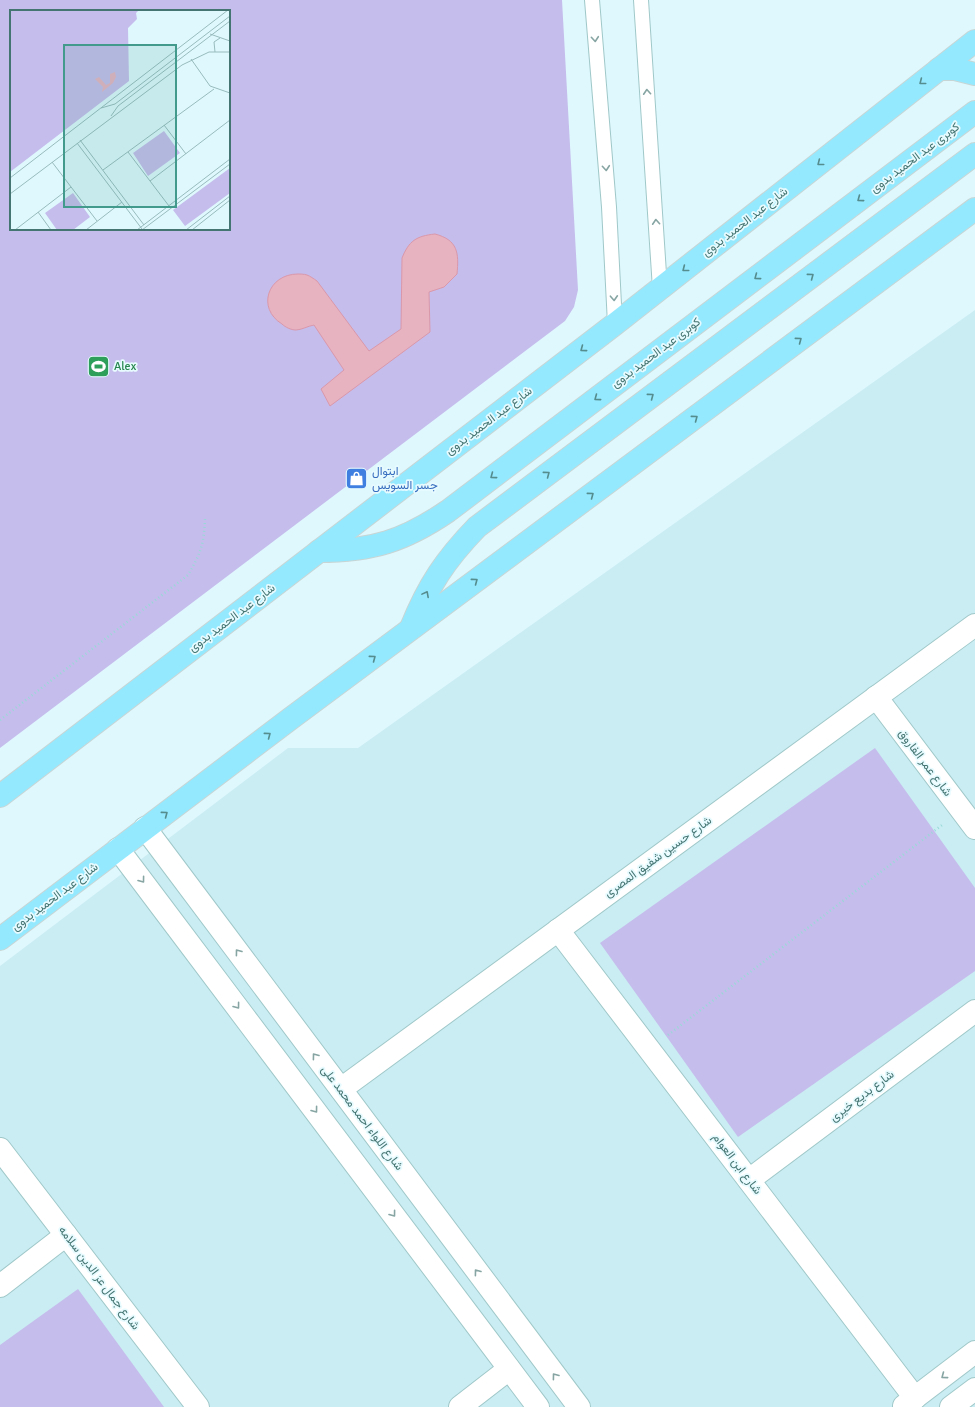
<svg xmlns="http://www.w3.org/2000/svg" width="975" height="1407" viewBox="0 0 975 1407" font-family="Signika,Vazirmatn,sans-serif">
<rect width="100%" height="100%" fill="#dff8fe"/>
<polygon fill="#caedf3" points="975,310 975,1407 0,1407 0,966 288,748 358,748"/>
<g fill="#c5bdec" fill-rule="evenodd">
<path d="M 0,0 L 562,0 L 578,290 L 574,307 L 565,321 L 0,748 ZM 11,11 L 229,11 L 229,229 L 11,229 Z"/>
<polygon points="875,748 975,888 975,971 738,1137 600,943"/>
<polygon points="78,1289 164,1407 0,1407 0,1345"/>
</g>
<path fill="#e8b3c1" stroke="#da98aa" d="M 435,234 C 458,240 459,253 457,274 L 444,287 L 429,292 L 430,332 L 330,406 L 321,389 L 344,370 L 314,325 C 308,326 301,330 296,330 C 291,330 285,327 282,324 C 256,308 268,274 298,274 C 300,274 304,274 307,275 C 310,276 314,279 317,281 L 369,351 L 401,329 L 402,258 C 409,241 416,236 435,234 Z"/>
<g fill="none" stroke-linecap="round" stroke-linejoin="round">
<defs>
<g id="lane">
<polyline points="592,0 609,207 615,324"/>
<polyline points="641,0 660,289"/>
</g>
<g id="street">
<polyline points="876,697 975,828"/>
<polyline points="145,828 579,1407"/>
<polyline points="118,849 538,1407"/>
<polyline points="558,930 915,1398"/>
<polyline points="341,1089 975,625"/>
<polyline points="0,1149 198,1407"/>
<polyline points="749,1180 975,1011"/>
<polyline points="0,1286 66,1235"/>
<polyline points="904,1406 975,1352"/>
<polyline points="460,1407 509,1369"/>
<polyline points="951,1407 975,1389"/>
</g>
<g id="primary">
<polyline points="939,69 955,69 975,74"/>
<path d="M 319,551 C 372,551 404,541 448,511 L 975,112"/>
<path d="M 411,628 C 428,586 445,560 477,527 L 975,154"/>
<polyline points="0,796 615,324 975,41"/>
<polyline points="0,939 290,719 975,209"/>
</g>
</defs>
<use href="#lane" stroke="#a0c8c9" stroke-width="16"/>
<use href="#street" stroke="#a0c8c9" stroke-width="24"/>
<use href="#primary" stroke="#c7d6d5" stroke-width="24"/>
<g stroke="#98d9d7" stroke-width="2.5" stroke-dasharray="1 3" stroke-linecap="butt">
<path d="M 0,720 L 188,575 C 201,553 204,544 205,519"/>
<polyline points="668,1035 942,825"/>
</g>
<use href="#lane" stroke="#fff" stroke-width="14"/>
<use href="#street" stroke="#fff" stroke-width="22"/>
<use href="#primary" stroke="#95e9ff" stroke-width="22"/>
</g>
<defs><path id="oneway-chevron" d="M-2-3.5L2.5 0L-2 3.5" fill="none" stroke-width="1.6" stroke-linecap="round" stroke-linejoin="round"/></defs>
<g stroke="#86a5a3">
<use href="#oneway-chevron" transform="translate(595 39) rotate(85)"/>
<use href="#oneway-chevron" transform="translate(647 92) rotate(-94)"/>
<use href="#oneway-chevron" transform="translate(606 168) rotate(85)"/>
<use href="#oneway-chevron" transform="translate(656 222) rotate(-94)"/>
<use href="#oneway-chevron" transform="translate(614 298) rotate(87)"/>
<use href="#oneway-chevron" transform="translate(142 880) rotate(53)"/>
<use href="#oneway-chevron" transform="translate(238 952) rotate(-127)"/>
<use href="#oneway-chevron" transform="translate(237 1006) rotate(53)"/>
<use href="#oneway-chevron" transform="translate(315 1056) rotate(-127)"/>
<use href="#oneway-chevron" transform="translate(315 1110) rotate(53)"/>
<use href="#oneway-chevron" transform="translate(393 1214) rotate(53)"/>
<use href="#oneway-chevron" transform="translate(477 1272) rotate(-127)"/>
<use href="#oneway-chevron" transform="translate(555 1376) rotate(-127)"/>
<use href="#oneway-chevron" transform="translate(944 1376) rotate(143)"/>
</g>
<g stroke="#558c8e">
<use href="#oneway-chevron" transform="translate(922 82) rotate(142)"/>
<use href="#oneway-chevron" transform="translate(820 163) rotate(142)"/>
<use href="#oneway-chevron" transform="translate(860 199) rotate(143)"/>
<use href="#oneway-chevron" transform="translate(685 269) rotate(142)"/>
<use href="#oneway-chevron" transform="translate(811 276) rotate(-37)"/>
<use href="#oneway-chevron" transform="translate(757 277) rotate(143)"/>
<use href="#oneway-chevron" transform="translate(799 340) rotate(-37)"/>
<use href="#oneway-chevron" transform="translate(583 349) rotate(143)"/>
<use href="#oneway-chevron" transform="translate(651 396) rotate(-37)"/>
<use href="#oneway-chevron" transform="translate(597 398) rotate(143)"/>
<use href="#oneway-chevron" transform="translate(695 418) rotate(-37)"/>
<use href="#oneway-chevron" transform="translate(547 474) rotate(-37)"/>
<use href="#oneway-chevron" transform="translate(493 476) rotate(143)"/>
<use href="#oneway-chevron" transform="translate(591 495) rotate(-37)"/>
<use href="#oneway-chevron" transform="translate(475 581) rotate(-37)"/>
<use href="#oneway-chevron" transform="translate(426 594) rotate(-62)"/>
<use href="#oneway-chevron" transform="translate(373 658) rotate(-37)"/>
<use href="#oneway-chevron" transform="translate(268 735) rotate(-37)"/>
<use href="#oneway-chevron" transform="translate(165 814) rotate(-37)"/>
</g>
<defs>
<symbol id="stadium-square" viewBox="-11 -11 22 22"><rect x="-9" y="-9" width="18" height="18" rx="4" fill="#2e9e5b" stroke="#e7fbff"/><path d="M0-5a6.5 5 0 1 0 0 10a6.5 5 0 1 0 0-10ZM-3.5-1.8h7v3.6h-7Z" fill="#fff"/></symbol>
<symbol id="shop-square" viewBox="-11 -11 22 22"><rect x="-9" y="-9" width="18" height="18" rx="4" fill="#3f7fe0" stroke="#e7fbff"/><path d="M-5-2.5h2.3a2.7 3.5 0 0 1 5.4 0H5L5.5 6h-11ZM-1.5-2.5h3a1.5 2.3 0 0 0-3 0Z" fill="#fff"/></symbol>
</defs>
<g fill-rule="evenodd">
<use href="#stadium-square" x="86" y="354" width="25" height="25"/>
<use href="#shop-square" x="344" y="466" width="25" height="25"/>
</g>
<g text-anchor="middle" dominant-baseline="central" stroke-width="3.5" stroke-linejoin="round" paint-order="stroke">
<g font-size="12" fill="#457572" stroke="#e7fbff">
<text transform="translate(915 158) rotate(-37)">كوبرى عبد الحميد بدوى</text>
<text transform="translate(745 222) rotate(-38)">شارع عبد الحميد بدوى</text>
<text transform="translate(656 353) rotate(-37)">كوبرى عبد الحميد بدوى</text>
<text transform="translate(489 421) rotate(-37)">شارع عبد الحميد بدوى</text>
<text transform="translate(232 618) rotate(-37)">شارع عبد الحميد بدوى</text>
<text transform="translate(925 763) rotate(53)">شارع عمر الفاروق</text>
<text transform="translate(658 857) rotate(-36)">شارع حسين شفيق المصرى</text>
<text transform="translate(55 897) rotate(-37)">شارع عبد الحميد بدوى</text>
<text transform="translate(862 1096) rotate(-37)">شارع بديع خيرى</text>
<text transform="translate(362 1118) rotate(53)">شارع اللواء احمد محمد على</text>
<text transform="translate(737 1164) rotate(53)">شارع ابن العوام</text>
<text transform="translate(99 1278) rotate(53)">شارع جمال عز الدين سلامه</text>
</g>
<g font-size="12" fill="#27864d" stroke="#e7fbff" text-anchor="start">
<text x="114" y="366">Alex</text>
</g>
<g font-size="12" fill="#366cbe" stroke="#e7fbff" text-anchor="start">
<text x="372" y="471">ابتوال<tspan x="372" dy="14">جسر السويس</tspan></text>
</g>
</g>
<g transform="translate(10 10)">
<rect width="220" height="220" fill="#dff8fe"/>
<path d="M 0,0 L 129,0 L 126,3 L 127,9 L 118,18 L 119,71 L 0,162 ZM 154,121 L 170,143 L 138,166 L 123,143 ZM 220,158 L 220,183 L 175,216 L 163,200 ZM 63,183 L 80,207 L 63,220 L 47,220 L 35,203 Z" fill="#c5bdec"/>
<path d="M 105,62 L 106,67 L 103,73 L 92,82 L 93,77 L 85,69 L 89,67 L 96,75 L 100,73 L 100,64 Z" fill="#e8b3c1"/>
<path fill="none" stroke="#98bcbe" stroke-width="1" d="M 200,24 L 220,31M 205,42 L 204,32 L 210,28M 181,49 L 200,76 L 220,83M 91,98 L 105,94 L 220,6M 101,106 L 108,96 L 220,11M 154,115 L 176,144M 70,130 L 134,215M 67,133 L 132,219M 118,142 L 159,196M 42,152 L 87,211M 93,160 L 204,79M 0,168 L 218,0M 140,171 L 220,110M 0,184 L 172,55 L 199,42 L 220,42M 28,202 L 41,220M 5,220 L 61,177M 76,220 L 112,192M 127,220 L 220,149M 132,220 L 220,154M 176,220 L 220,186M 182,220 L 220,190"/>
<path fill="#429a8d" fill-opacity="0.15" stroke="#429a8d" stroke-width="2" d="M 54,35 L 166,35 L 166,197 L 54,197 Z"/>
<rect width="220" height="220" fill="none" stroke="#457572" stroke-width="2"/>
</g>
</svg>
